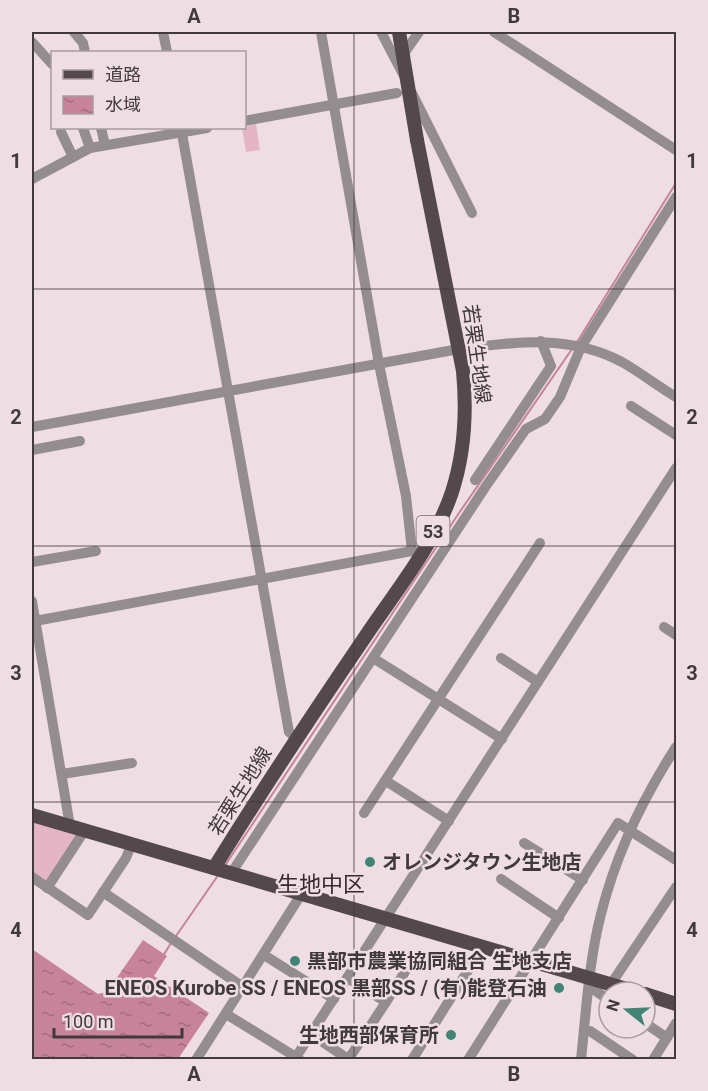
<svg xmlns="http://www.w3.org/2000/svg" width="708" height="1091" viewBox="0 0 708 1091" font-family="Roboto,'Noto Sans JP',sans-serif">
<defs>
<pattern id="water-ripples" width="26" height="14" patternUnits="userSpaceOnUse" patternTransform="scale(1.5)"><rect width="26" height="14" fill="#c7839a"/><path d="M2 4q2-2 4 0t4 0M15 11q2-2 4 0t4 0" fill="none" stroke="#a36c7f"/></pattern>
</defs>
<rect width="100%" height="100%" fill="#eedee3"/>
<g fill="#e4b5c4">
<polygon points="256,124 260,150 246,152 242,128"/>
<polygon points="32,819 78,833 47,881 32,871"/>
</g>
<polygon fill="url(#water-ripples)" points="143,940 167,956 154,976 209,1013 178,1059 32,1059 32,949 98,994 107,992"/>
<g fill="none" stroke-linecap="round" stroke-linejoin="round">
<g stroke="#c7839a" stroke-width="2">
<polyline points="577,342 676,183"/>
<polyline points="224,867 459,513 572,349"/>
<polyline points="176,936 219,874"/>
<polyline points="163,956 171,943"/>
</g>
<g stroke="#948d8f" stroke-width="10">
<polyline points="74,32 83,43 85,52"/>
<polyline points="163,32 167,52"/>
<polyline points="321,32 379,364 406,496 412,551"/>
<polyline points="381,32 404,76"/>
<polyline points="494,32 676,150"/>
<polyline points="32,42 52,64"/>
<polyline points="400,59 419,32"/>
<polyline points="412,93 472,213"/>
<polyline points="244,121 397,93"/>
<polyline points="83,128 90,148"/>
<polyline points="101,128 105,145"/>
<polyline points="181,128 289,732 296,738"/>
<polyline points="61,132 73,157"/>
<polyline points="32,179 90,148 207,128"/>
<polyline points="631,406 676,435"/>
<path d="M 32,427 L 459,349 C 514,342 570,334 622,362 C 641,373 658,386 676,397"/>
<polyline points="32,450 80,441"/>
<polyline points="475,480 551,366 541,341"/>
<polyline points="32,562 96,551"/>
<polyline points="32,601 70,826"/>
<polyline points="35,621 412,551 418,553"/>
<polyline points="664,627 676,635"/>
<polyline points="373,658 502,739"/>
<polyline points="501,658 538,682"/>
<polyline points="62,774 132,763"/>
<polyline points="386,781 449,821"/>
<polyline points="364,813 540,543"/>
<polyline points="524,843 583,880"/>
<polyline points="232,872 486,486 526,429 545,419 560,397 581,347 676,197"/>
<polyline points="32,877 88,915 126,858 132,843"/>
<polyline points="501,879 559,918"/>
<polyline points="47,888 85,830"/>
<polyline points="103,892 243,987"/>
<polyline points="264,955 334,999"/>
<polyline points="347,978 386,1002 348,1060"/>
<polyline points="611,984 676,887"/>
<polyline points="590,987 609,1000"/>
<polyline points="386,1002 406,970"/>
<polyline points="226,1014 296,1057 295,1060"/>
<polyline points="645,1023 667,1038"/>
<polyline points="584,1031 590,1031 633,1060"/>
<polyline points="311,1034 348,1059"/>
<polyline points="196,1060 302,893"/>
<polyline points="300,1060 296,1057 676,468"/>
<polyline points="412,1060 482,948"/>
<polyline points="468,1060 618,823 676,860"/>
<path d="M 581,1060 C 586,1012 589,960 601,914 C 616,854 643,798 676,747"/>
<polyline points="653,1060 676,1023"/>
</g>
<g stroke="#53484c" stroke-width="14">
<polyline points="32,815 637,992"/>
<path d="M 214,868 C 262,790 312,715 363,640 C 394,593 434,546 452,492 C 465,452 467,413 463,371 L 417,140"/>
<polyline points="645,994 676,1004"/>
</g>
<polyline stroke="#53484c" stroke-width="14" points="399,32 417,140"/>
</g>
<path fill="none" stroke="#403a3c" stroke-width="1.5" stroke-opacity="0.55" d="M 354,32 L 354,1060M 32,289 L 676,289M 32,546 L 676,546M 32,802 L 676,802"/>
<g fill="#418475" stroke="#eedee3" stroke-width="2">
<circle cx="370" cy="862" r="6"/>
<circle cx="295" cy="961" r="6"/>
<circle cx="559" cy="988" r="6"/>
<circle cx="451" cy="1035" r="6"/>
</g>
<g text-anchor="middle" dominant-baseline="central" stroke-width="5" stroke-linejoin="round" paint-order="stroke">
<rect fill="#eedee3" stroke="#746b6e" stroke-width="1.5" x="416.5" y="516" width="33" height="30" rx="4.5"/>
<g font-size="18" font-weight="bold" fill="#403a3c">
<text x="433" y="531">53</text>
</g>
<g font-size="20" fill="#403a3c" stroke="#eedee3">
<text transform="translate(477 354) rotate(82)">若栗生地線</text>
<text transform="translate(240 791) rotate(-58)">若栗生地線</text>
</g>
<g font-size="20" font-weight="bold" fill="#403a3c" stroke="#eedee3" text-anchor="start">
<text x="382" y="862">オレンジタウン生地店</text>
<text x="307" y="961">黒部市農業協同組合 生地支店</text>
<text x="547" y="988" text-anchor="end">ENEOS Kurobe SS / ENEOS 黒部SS / (有)能登石油</text>
<text x="439" y="1035" text-anchor="end">生地西部保育所</text>
</g>
<g font-size="22" fill="#352a2d" stroke="#eedee3">
<text x="321" y="884">生地中区</text>
</g>
</g>
<rect width="708" height="1091" fill="none" stroke="#eedee3" stroke-width="66"/>
<rect x="51" y="51" width="195" height="78" fill="#eedee3" stroke="#a89ca0" stroke-width="1.5"/>
<rect x="63" y="70" width="30" height="9" fill="#53484c" stroke="#a89ca0" stroke-width="1.5"/>
<text x="105" y="81" font-size="18" fill="#403a3c">道路</text>
<rect x="63" y="96" width="30" height="18" fill="url(#water-ripples)" stroke="#a89ca0" stroke-width="1.5"/>
<text x="105" y="111" font-size="18" fill="#403a3c">水域</text>
<g transform="translate(627 1010) rotate(288)"><circle r="28" fill="#eedee3" stroke="#a89ca0" stroke-width="1.5"/>
<path d="M0-4.5L10 22L0 15L-10 22Z" fill="#418475"/>
<text y="-9" font-size="16" font-weight="bold" text-anchor="middle" fill="#403a3c">N</text>
</g>
<path d="M54 1028v9h128v-9" fill="none" stroke="#403a3c" stroke-width="3"/>
<text x="63" y="1028" font-size="18" fill="#403a3c" stroke="#eedee3" stroke-width="4.5" paint-order="stroke">100 m</text>
<rect x="33" y="33" width="642" height="1025" fill="none" stroke="#403a3c" stroke-width="2"/>
<g font-size="20" text-anchor="middle" font-weight="bold" fill="#403a3c">
<text x="194" y="23">A</text>
<text x="514" y="23">B</text>
<text x="16" y="168">1</text>
<text x="692" y="168">1</text>
<text x="16" y="424">2</text>
<text x="692" y="424">2</text>
<text x="16" y="680">3</text>
<text x="692" y="680">3</text>
<text x="16" y="937">4</text>
<text x="692" y="937">4</text>
<text x="194" y="1081">A</text>
<text x="514" y="1081">B</text>
</g>
</svg>
